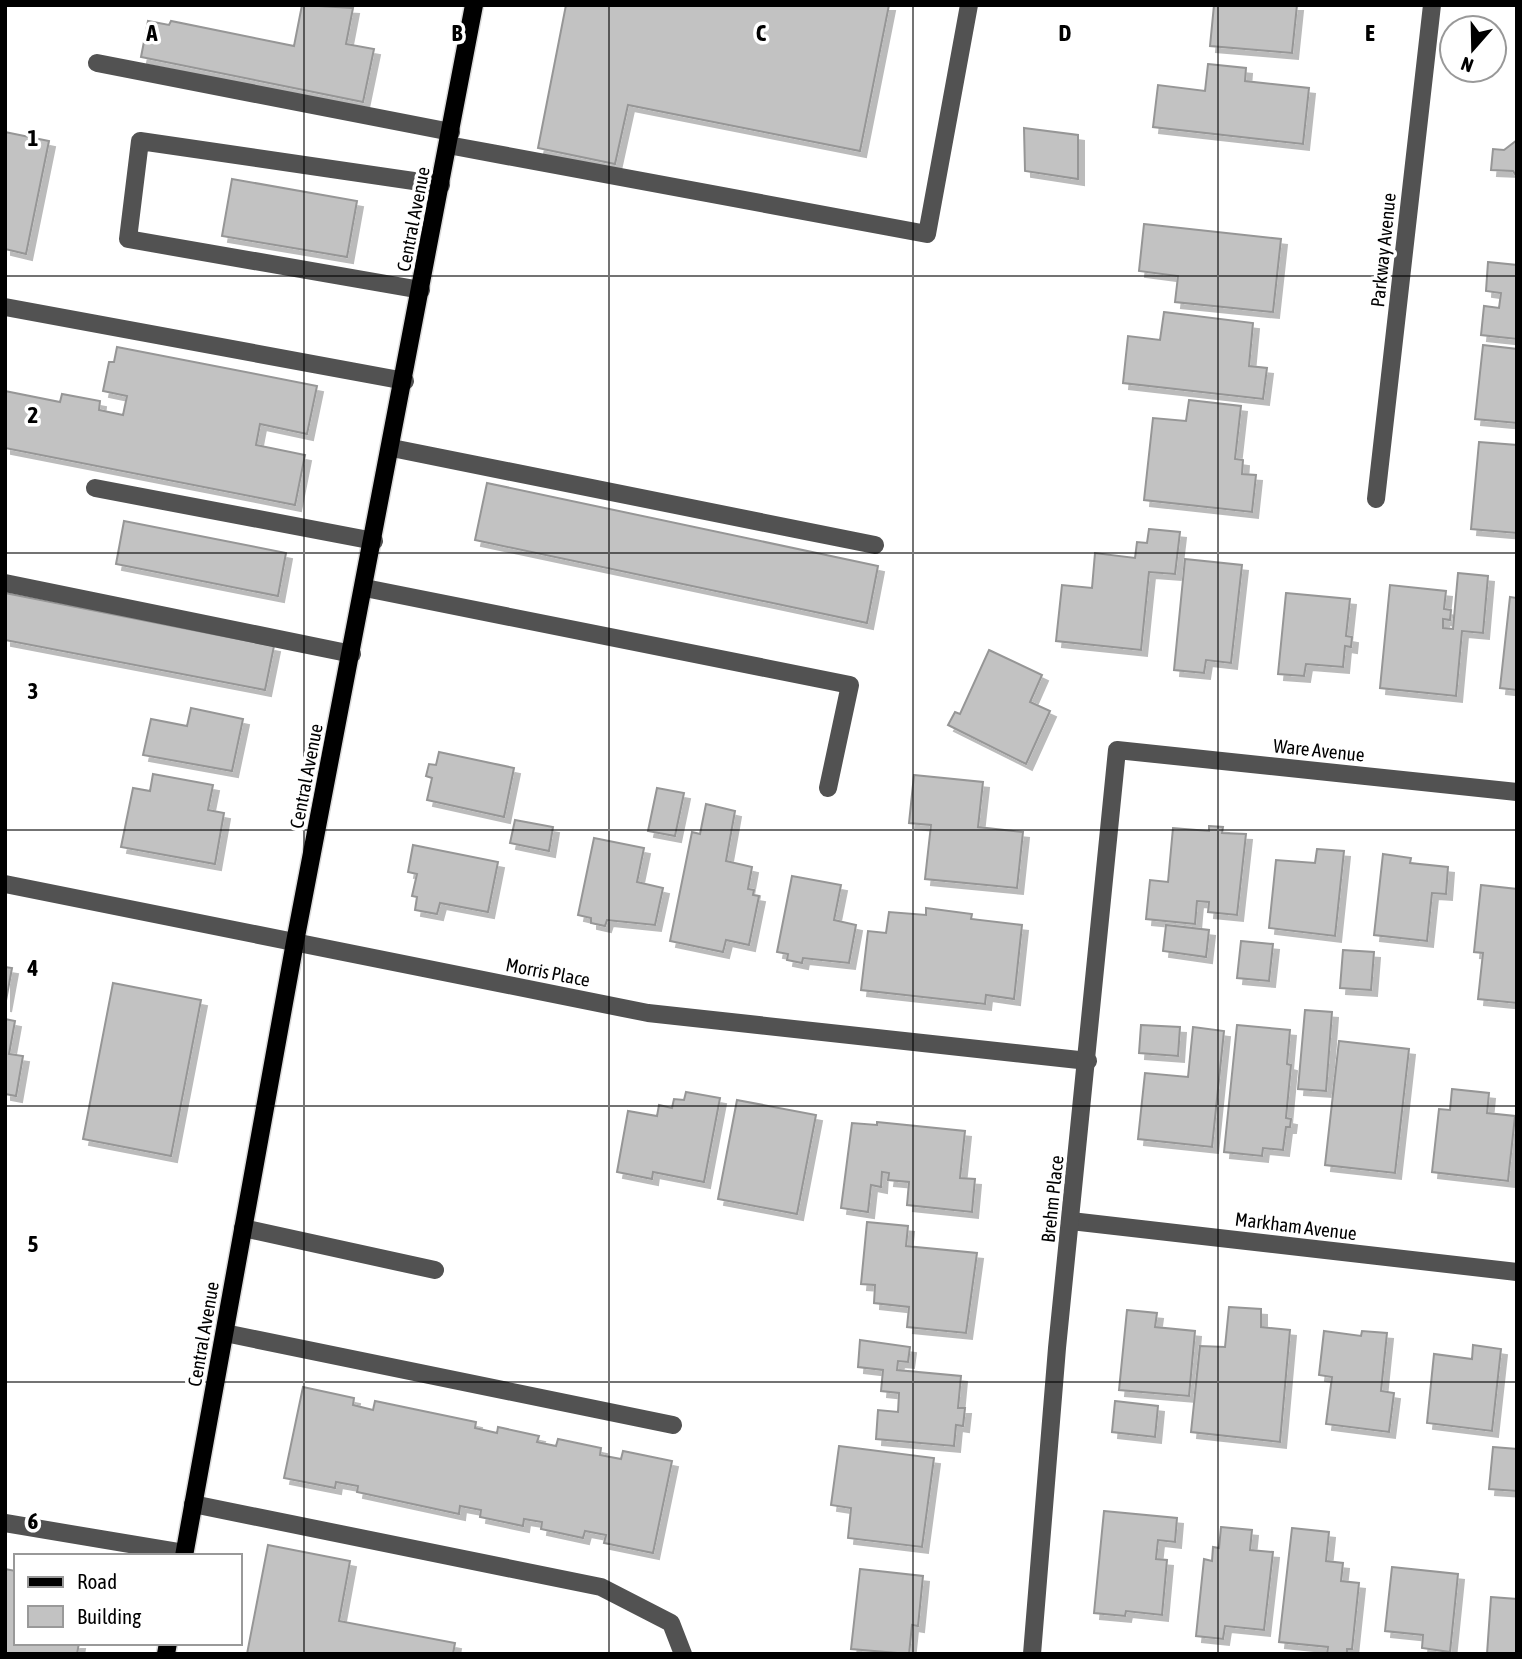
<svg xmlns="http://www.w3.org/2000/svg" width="1522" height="1659" viewBox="0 0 1522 1659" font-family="'Asap Condensed',sans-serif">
<defs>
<filter id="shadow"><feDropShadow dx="6" dy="6" stdDeviation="0" flood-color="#0004"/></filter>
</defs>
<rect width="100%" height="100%" fill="#fff"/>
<g fill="#c2c2c2" stroke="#969696" stroke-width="2" filter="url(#shadow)">
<polygon points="302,5 353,8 346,44 374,49 363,102 141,57 148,21 169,25 171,21 294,46"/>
<polygon points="566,5 889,5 860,151 628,105 615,164 538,148"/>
<polygon points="1214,5 1297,5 1292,53 1210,46"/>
<polygon points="1208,64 1246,68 1245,81 1309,88 1303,144 1153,127 1158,85 1205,91"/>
<polygon points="1024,128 1078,135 1078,179 1025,171"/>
<polygon points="5,132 49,141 26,254 5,249"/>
<polygon points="1517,140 1517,177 1513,171 1491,170 1493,149 1504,150"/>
<polygon points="232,179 357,201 347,257 222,236"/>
<polygon points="1144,224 1281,239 1273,312 1175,302 1178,276 1139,271"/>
<polygon points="1488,262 1517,265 1517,339 1481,335 1484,306 1499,308 1501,293 1486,291"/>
<polygon points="1164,312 1253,323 1249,366 1267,368 1263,399 1123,383 1128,336 1160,340"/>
<polygon points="1483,345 1517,349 1517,423 1475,419"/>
<polygon points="117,347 317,386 307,434 260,424 256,445 305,455 295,505 5,448 5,391 60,402 62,394 100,401 99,410 123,415 127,396 103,391 109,362 114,362"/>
<polygon points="1189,400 1241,406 1235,459 1243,460 1242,474 1256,475 1252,512 1144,500 1153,418 1186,421"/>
<polygon points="1479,442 1517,445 1517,533 1471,529"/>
<polygon points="487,483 878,566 867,623 475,540"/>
<polygon points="124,521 286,553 278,596 116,564"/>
<polygon points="1149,529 1180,532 1175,574 1149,572 1141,650 1056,641 1062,585 1092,588 1095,553 1135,558 1137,542 1147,543"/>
<polygon points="1185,559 1242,565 1231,663 1206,660 1204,673 1174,670"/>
<polygon points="1458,573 1488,576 1483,633 1462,631 1456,696 1380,688 1390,585 1446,591 1444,609 1451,610 1450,620 1443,619 1443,628 1453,629"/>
<polygon points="5,593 274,646 265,690 5,640"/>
<polygon points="1286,593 1350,599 1346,636 1352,637 1351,647 1345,646 1343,667 1306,664 1304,676 1278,674"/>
<polygon points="1510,597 1517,598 1517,690 1500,688"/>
<polygon points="989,650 1042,675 1030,702 1050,711 1026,764 948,725 955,712 960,714"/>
<polygon points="191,708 243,719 232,771 143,755 151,719 187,726"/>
<polygon points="439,752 514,768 504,817 427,800 432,778 426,776 429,764 436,765"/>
<polygon points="153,774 213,785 208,810 224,813 215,864 121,847 133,788 150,791"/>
<polygon points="914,775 983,782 978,827 1023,832 1017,888 925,879 931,825 909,823"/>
<polygon points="657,788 684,793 675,836 648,831"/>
<polygon points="706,804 735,811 726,861 752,867 748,889 754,890 753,895 759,896 749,945 726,940 723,952 670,941 692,832 700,834"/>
<polygon points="515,820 553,827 549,851 510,843"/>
<polygon points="1209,826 1223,827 1222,833 1246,834 1237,915 1208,912 1209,902 1197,901 1195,924 1146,919 1150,880 1168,882 1173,828 1209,831"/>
<polygon points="594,838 644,848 637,882 663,888 655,925 607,920 605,926 591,923 591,918 578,915"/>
<polygon points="413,845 498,862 488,912 440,903 437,914 415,910 417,897 412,896 417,874 408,872"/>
<polygon points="1317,849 1344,851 1335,936 1269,928 1276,860 1315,863"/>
<polygon points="1383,854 1411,858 1410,863 1448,867 1446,894 1432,893 1427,941 1374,935"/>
<polygon points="792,876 841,885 834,920 856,925 849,963 803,958 802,963 787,960 788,954 777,952"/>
<polygon points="1481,885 1517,889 1517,1003 1478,999 1483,953 1474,952"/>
<polygon points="926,908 972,914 971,919 1022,925 1014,999 986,995 985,1004 861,990 868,931 886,933 889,912 926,915"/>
<polygon points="1166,925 1209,930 1206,957 1163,951"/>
<polygon points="1241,941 1273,944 1269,981 1237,978"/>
<polygon points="1343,950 1374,952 1371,990 1340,988"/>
<polygon points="5,967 12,968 5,1006"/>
<polygon points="113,983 201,1000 171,1156 83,1139"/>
<polygon points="1305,1010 1332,1012 1326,1091 1298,1089"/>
<polygon points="5,1019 15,1021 9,1054 23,1056 16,1096 5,1094"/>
<polygon points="1141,1025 1180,1027 1178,1056 1139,1053"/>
<polygon points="1237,1025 1290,1030 1287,1064 1291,1065 1286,1118 1291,1119 1290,1127 1286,1127 1283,1150 1263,1148 1262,1156 1224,1152"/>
<polygon points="1193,1027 1224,1031 1212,1147 1138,1139 1145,1073 1188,1077"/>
<polygon points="1339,1041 1409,1049 1395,1173 1325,1165"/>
<polygon points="1452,1089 1489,1093 1487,1113 1515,1116 1508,1181 1432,1172 1439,1109 1450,1110"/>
<polygon points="686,1092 720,1098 704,1182 653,1172 652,1179 617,1172 628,1111 657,1116 659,1105 672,1108 674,1099 684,1100"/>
<polygon points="737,1100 816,1115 797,1214 718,1199"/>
<polygon points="877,1122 965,1131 960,1178 975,1179 972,1212 907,1205 909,1182 888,1180 889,1173 882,1172 881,1187 871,1185 868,1212 841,1208 852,1123 877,1125"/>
<polygon points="867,1222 908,1226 906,1246 977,1253 966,1333 907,1327 909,1307 874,1303 875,1285 861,1284"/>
<polygon points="1229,1307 1261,1309 1261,1327 1290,1330 1280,1442 1191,1432 1200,1346 1225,1347"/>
<polygon points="1127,1310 1157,1313 1155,1327 1195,1331 1189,1396 1119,1390"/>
<polygon points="1324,1331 1361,1336 1362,1331 1387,1333 1381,1391 1394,1393 1389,1432 1326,1424 1332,1377 1319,1375"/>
<polygon points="860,1340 910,1347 908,1362 898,1361 897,1370 961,1376 958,1408 965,1408 963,1426 956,1425 954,1446 876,1439 878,1410 898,1412 899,1393 881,1391 883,1370 858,1367"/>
<polygon points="1473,1345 1501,1349 1492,1431 1427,1423 1434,1354 1472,1359"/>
<polygon points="303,1387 354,1398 353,1405 373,1410 375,1401 476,1422 475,1428 497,1433 498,1427 539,1436 537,1442 556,1446 558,1439 601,1448 600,1455 621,1459 623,1451 672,1461 653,1553 604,1543 606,1535 585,1531 583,1538 541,1529 542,1522 524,1519 523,1526 480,1517 481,1510 460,1506 459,1514 357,1492 358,1486 336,1482 335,1488 284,1478"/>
<polygon points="1115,1401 1158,1406 1155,1437 1112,1432"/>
<polygon points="839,1446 934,1458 922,1547 848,1538 851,1508 831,1505"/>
<polygon points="1493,1447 1517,1449 1517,1491 1489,1489"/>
<polygon points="1104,1511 1177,1518 1175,1542 1158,1540 1156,1559 1167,1560 1162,1615 1126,1611 1125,1616 1094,1613"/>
<polygon points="1221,1527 1252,1530 1250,1550 1273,1552 1264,1630 1225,1626 1223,1639 1196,1636 1204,1559 1212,1561 1213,1547 1219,1548"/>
<polygon points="1292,1528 1329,1532 1326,1561 1343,1563 1341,1581 1359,1583 1352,1649 1347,1649 1347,1654 1327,1654 1328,1647 1279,1642"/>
<polygon points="268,1545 350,1561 339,1621 455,1643 453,1654 247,1654"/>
<polygon points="1392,1567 1458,1574 1450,1652 1422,1648 1423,1635 1385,1631"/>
<polygon points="5,1569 16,1571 16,1643 79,1643 77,1654 5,1654"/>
<polygon points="860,1569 923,1576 918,1626 912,1625 909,1654 851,1649"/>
<polygon points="1491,1597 1517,1599 1517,1654 1487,1654"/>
</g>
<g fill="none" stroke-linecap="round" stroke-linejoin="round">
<defs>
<g id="major">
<polyline points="184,1556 295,942 474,5"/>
<polyline points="166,1654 168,1643"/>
</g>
</defs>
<use href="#major" stroke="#dbdbdb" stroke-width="21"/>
<g stroke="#525252" stroke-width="18">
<polyline points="97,63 451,132"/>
<polyline points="448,145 927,234 969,5"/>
<polyline points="421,290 128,239 140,141 441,185"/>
<polyline points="5,307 405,381"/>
<polyline points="392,448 875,545"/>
<polyline points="95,488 374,541"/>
<polyline points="1376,499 1432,5"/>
<polyline points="5,583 352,654"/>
<polyline points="365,588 850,685 828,788"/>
<polyline points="5,884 648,1013 1088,1061"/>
<polyline points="1071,1221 1517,1272"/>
<polyline points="243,1228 435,1270"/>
<polyline points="225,1333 673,1425"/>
<polyline points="193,1504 601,1587 671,1623 683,1654"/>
<polyline points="5,1523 184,1553"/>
<polyline points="1032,1654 1057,1348 1117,750 1517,792"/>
</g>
<use href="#major" stroke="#000" stroke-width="18"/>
</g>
<path fill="none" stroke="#000" stroke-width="2" stroke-opacity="0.55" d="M 304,5 L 304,1654M 609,5 L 609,1654M 913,5 L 913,1654M 1218,5 L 1218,1654M 5,276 L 1517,276M 5,553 L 1517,553M 5,830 L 1517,830M 5,1106 L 1517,1106M 5,1382 L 1517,1382"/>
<g text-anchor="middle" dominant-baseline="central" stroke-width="7" stroke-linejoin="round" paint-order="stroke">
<g font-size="19" fill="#000" stroke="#fff">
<text transform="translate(413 219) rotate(-79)">Central Avenue</text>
<text transform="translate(1383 250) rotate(-84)">Parkway Avenue</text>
<text transform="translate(1319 750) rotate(6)">Ware Avenue</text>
<text transform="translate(306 776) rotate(-79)">Central Avenue</text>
<text transform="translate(548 972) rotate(11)">Morris Place</text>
<text transform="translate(1052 1199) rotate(-84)">Brehm Place</text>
<text transform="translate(1296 1226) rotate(7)">Markham Avenue</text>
<text transform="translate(203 1334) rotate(-80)">Central Avenue</text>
</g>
</g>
<g font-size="23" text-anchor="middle" font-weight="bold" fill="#000" stroke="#fff" stroke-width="7" stroke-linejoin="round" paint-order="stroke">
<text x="152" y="41">A</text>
<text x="457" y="41">B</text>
<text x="761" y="41">C</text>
<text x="1065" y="41">D</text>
<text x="1370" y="41">E</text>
<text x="33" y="146">1</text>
<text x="33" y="423">2</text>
<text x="33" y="699">3</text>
<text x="33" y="976">4</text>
<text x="33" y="1252">5</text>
<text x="33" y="1529">6</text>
</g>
<rect width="1522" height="1659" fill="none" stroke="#000000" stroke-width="14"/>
<rect x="14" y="1554" width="228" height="91" fill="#ffffff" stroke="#999999" stroke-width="2"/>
<rect x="28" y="1577" width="35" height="10" fill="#000000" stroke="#999999" stroke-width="2"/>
<text x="77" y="1589" font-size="21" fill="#000000">Road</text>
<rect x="28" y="1606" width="35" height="21" fill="#c2c2c2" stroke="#999999" stroke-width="2"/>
<text x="77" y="1624" font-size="21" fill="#000000">Building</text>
<g transform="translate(1473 49) rotate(200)"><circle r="33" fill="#ffffff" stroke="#999999" stroke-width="2"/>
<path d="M0-5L12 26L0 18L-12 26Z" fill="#000000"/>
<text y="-10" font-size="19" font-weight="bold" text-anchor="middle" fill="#000000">N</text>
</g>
</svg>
